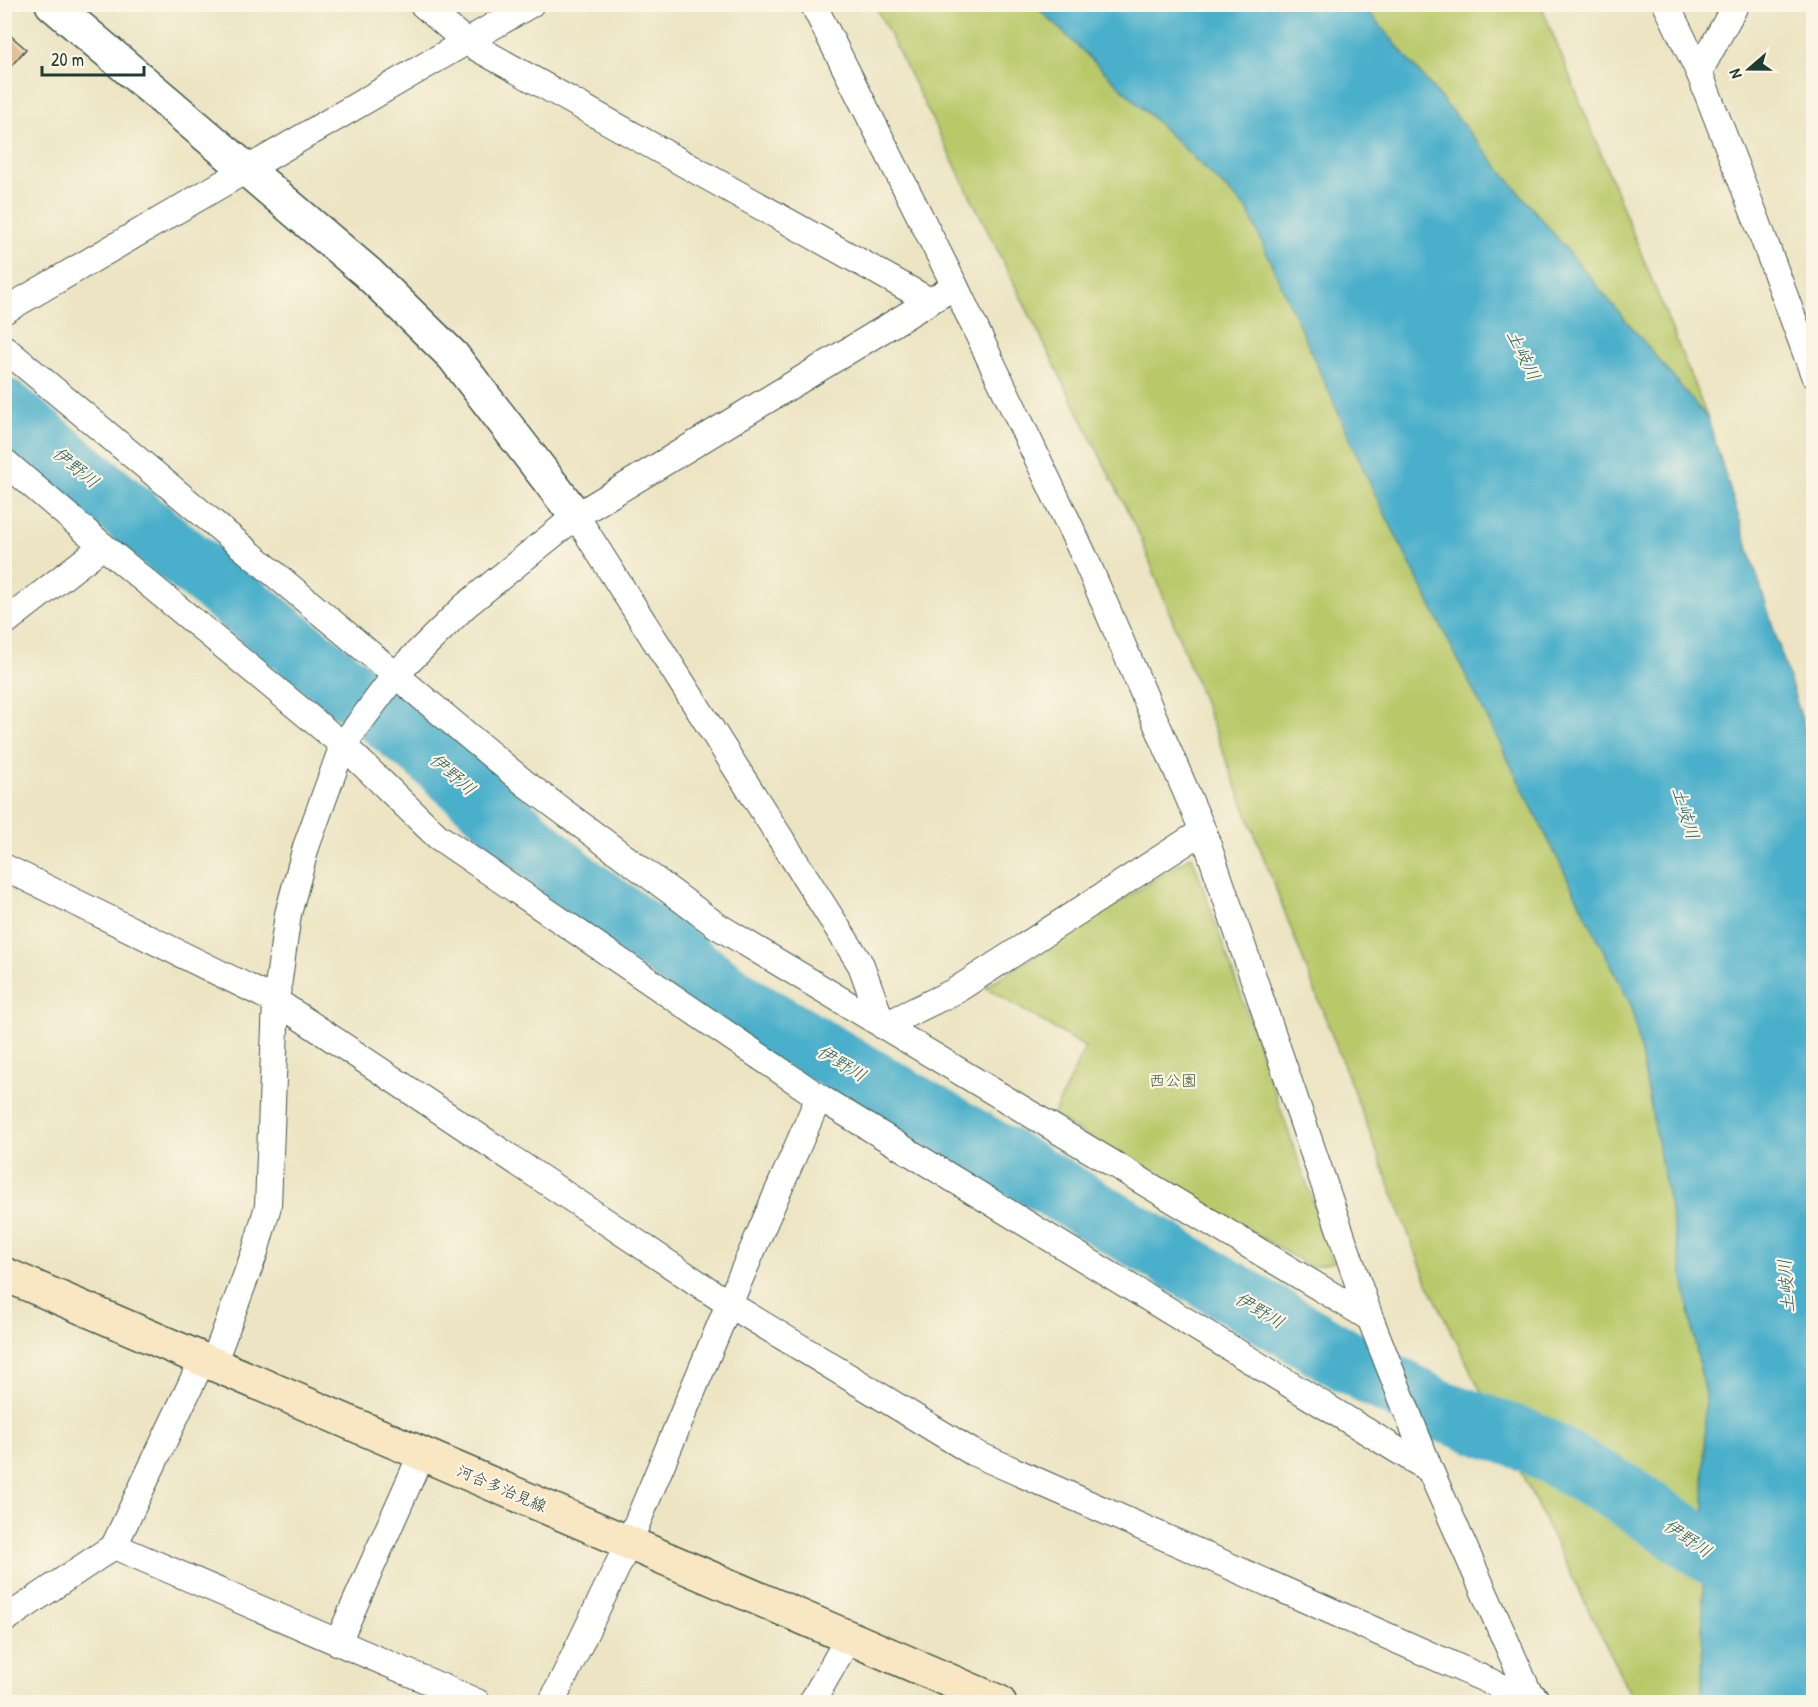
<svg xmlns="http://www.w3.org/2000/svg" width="1818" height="1707" viewBox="0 0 1818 1707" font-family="'Patrick Hand','Klee One',sans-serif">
<rect width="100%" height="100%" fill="#fcf5e5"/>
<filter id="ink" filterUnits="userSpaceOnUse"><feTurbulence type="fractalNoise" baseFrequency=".0167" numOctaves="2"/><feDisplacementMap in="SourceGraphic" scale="12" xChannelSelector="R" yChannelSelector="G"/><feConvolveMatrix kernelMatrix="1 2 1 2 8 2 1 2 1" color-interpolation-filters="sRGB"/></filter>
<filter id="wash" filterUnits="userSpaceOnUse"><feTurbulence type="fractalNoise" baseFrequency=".008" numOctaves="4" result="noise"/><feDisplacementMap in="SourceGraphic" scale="24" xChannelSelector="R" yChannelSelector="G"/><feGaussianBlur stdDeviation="1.35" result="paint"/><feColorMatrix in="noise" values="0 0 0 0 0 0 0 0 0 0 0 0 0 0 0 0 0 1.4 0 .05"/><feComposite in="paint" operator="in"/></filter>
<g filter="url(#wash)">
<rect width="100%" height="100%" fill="#ece4c2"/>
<g fill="#b9c96b" stroke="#6c8350" stroke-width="1.5">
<polygon points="875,5 1035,5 1247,209 1372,488 1632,1007 1705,1395 1702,1702 1634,1702 1427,1282 1140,536"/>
<polygon points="1363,5 1541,5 1708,419"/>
<polygon points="1192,856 1334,1262 1311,1267 1053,1116 1085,1047 985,987"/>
</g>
<polygon fill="#4aafca" stroke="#34767f" stroke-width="1.5" points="1035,5 1363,5 1708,419 1813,755 1813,1702 1702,1702 1705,1395 1632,1007 1372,488 1247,209"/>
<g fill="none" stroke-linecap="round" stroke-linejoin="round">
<polyline stroke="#4aafca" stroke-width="62" points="4,409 164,542 427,751 576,883 746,1007 1069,1196 1352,1364 1436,1409 1531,1442 1623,1494 1765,1589"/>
</g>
<g id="blocks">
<polygon fill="#d8a46f" points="4,30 26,49 4,74"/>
</g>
</g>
<g filter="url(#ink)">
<use href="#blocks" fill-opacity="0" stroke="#3e5649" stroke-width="1.5"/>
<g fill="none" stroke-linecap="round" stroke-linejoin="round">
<defs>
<g id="minor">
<polyline points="422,4 466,42 930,301"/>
<polyline points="813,4 955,286 1084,556 1203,831 1370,1318 1430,1470 1532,1700"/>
<polyline points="1666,4 1699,72 1757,221 1814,375"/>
<polyline points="1699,72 1736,4"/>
<polyline points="4,311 531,4"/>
<polyline points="4,348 526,784 716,925 1370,1318"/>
<polyline points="4,461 103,546 343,745 437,836 819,1097 1430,1470"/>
<polyline points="576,516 861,965 883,1026 955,991 1203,831"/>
<polyline points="4,623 103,546"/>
<polyline points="4,867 276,1001 729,1304 972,1452 1532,1700"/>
<polyline points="213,1364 255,1252 268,1206 276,1001 288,914 306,847 343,745 395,675 465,606 576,516 955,286"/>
<polyline points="114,1546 477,1702"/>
<polyline points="4,1620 114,1546 203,1359"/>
<polyline points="338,1642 422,1453"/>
<polyline points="552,1702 629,1542 729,1304 819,1097"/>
<polyline points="812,1702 849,1637"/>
</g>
<g id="tertiary">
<polyline points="52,4 368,273 453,356 576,516"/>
<polyline points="1532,1700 1533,1702"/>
</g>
<polyline id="secondary" points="4,1274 999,1702"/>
</defs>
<use href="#minor" stroke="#3e5649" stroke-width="28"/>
<use href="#tertiary" stroke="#3e5649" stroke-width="36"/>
<use href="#secondary" stroke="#3e5649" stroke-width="36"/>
<use href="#minor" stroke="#fff" stroke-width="26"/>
<use href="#tertiary" stroke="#fff" stroke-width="33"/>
<use href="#secondary" stroke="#f9e7c3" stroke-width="33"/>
</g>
</g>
<g text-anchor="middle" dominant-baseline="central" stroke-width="4.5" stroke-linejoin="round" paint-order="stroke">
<g font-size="16" fill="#3e593f" stroke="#fcf5e5">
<text x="1173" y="1080">西公園</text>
</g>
<g font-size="16" fill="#1f3d34" stroke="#fcf5e5">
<text transform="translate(502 1488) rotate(23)">河合多治見線</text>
</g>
<g font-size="18" font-style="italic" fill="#2c5f61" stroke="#fcf5e5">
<text transform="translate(1524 355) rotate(64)">土岐川</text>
<text transform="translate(76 467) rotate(39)">伊野川</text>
<text transform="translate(453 774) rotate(41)">伊野川</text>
<text transform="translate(1686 813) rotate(73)">土岐川</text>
<text transform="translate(842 1063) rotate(31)">伊野川</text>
<text transform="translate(1786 1286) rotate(-94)">土岐川</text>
<text transform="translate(1260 1310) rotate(31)">伊野川</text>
<text transform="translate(1688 1538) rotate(34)">伊野川</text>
</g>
</g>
<rect width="1818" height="1707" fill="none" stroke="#fcf5e5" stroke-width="24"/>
<g transform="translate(1749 69) rotate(250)" stroke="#fcf5e5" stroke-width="4.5" paint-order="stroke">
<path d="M0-4.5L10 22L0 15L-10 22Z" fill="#1f3d34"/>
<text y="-9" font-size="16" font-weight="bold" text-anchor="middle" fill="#1f3d34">N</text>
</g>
<path d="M42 66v9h102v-9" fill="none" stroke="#1f3d34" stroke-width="3"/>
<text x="51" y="66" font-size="18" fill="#1f3d34" stroke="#fcf5e5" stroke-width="4.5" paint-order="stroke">20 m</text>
</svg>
